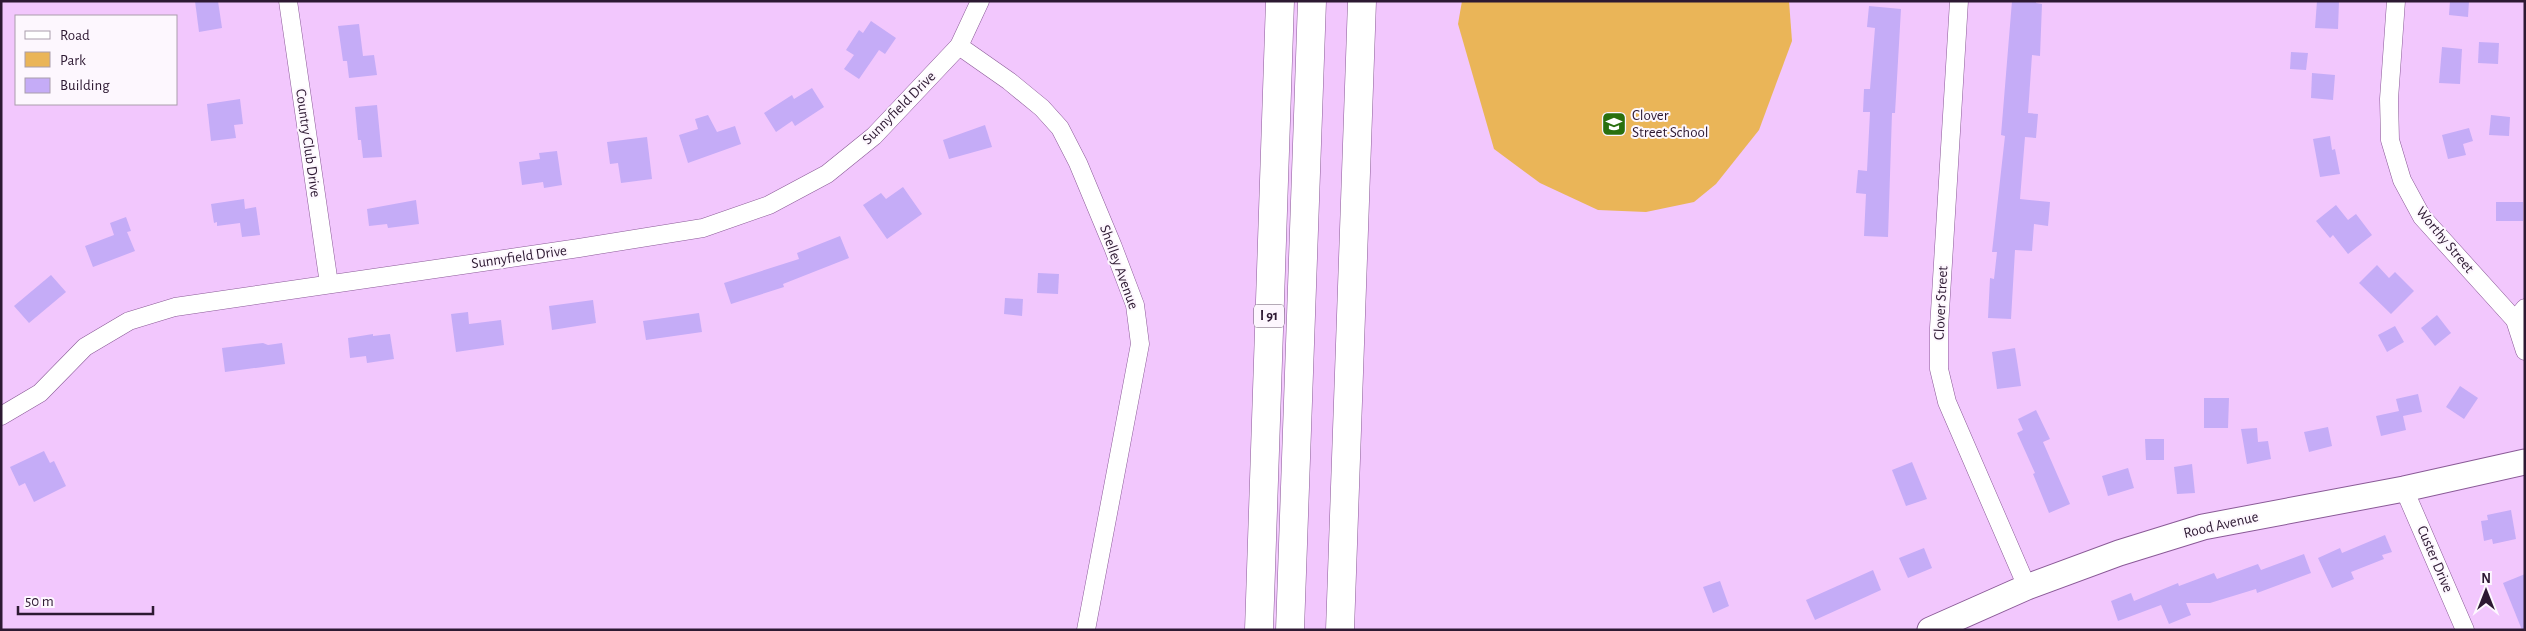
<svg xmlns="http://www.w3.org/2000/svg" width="2526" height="631" viewBox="0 0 2526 631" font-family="'Alegreya Sans',sans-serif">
<rect width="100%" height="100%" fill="#f2c7fd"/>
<polygon fill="#eab558" points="1462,1 1789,1 1792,41 1759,130 1716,184 1694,202 1646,212 1598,210 1540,183 1494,149 1458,24"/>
<g fill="#c5acf7">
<polygon points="195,1 218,1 222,28 199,32"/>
<polygon points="2012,1 2036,1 2036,3 2042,4 2040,56 2032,55 2028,113 2038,114 2036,138 2025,137 2020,199 2050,202 2048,226 2034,224 2032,251 2015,250 2011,319 1988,318 1990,278 1994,279 1997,252 1992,252 2005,136 2001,135"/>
<polygon points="2317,1 2339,1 2338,29 2315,28"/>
<polygon points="2450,1 2469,1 2468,17 2449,15"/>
<polygon points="1869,6 1901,9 1895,113 1892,113 1888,237 1864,236 1866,194 1856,193 1858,170 1867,171 1870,112 1863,112 1864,89 1870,89 1875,28 1867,27"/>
<polygon points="871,21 896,38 885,54 879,50 859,79 844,69 854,55 846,50 859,30 863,33"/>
<polygon points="359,24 363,56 374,55 377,75 349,78 347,61 343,61 338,26"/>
<polygon points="2479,42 2499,43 2498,64 2478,63"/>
<polygon points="2442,47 2462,49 2460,84 2439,83"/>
<polygon points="2291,52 2308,53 2306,70 2290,69"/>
<polygon points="2312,73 2335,75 2333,100 2311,98"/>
<polygon points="812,88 824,107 795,126 792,121 776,132 764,113 792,95 794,99"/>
<polygon points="240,99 243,124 234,125 236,138 211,141 207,104"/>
<polygon points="377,105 382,157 363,158 361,140 358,140 355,107"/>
<polygon points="708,115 717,132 735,126 741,144 688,163 679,135 698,129 695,119"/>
<polygon points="2491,115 2510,117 2509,136 2489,135"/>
<polygon points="985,125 992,147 949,159 943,140"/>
<polygon points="2469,128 2473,141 2463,144 2466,155 2448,159 2442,135"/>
<polygon points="2330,136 2332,150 2335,149 2340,174 2320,177 2313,139"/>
<polygon points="647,137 652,179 621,183 618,163 610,164 607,142"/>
<polygon points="557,151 562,185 544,188 543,182 522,185 519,162 540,159 539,153"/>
<polygon points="903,187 922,214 887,239 863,205 881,193 886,199"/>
<polygon points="244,199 245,209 256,207 260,235 242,237 240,223 217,226 217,222 214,223 211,204"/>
<polygon points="416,200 419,224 388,228 387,224 369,226 367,209"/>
<rect x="2496" y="202" width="27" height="19"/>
<polygon points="2336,205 2348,220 2356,214 2372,235 2348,254 2333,235 2330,238 2316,221"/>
<polygon points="126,217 131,231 127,232 135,251 93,267 85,246 114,235 110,223"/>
<polygon points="840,236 849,258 783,284 784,287 731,304 724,283 799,259 797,253"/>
<polygon points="2377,265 2389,278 2395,272 2414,291 2391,314 2359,283"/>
<polygon points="1038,273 1059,274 1058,294 1037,293"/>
<polygon points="51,275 66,292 29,323 14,306"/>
<polygon points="1005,298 1023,299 1022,316 1004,314"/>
<polygon points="593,300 596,323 552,330 549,306"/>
<polygon points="468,312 469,324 501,320 504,345 456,352 451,314"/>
<polygon points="699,313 702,332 646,340 643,321"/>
<polygon points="2437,315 2451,333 2435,346 2421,328"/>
<polygon points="2395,326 2404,342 2387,352 2378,335"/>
<polygon points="373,334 373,336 390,334 394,359 367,363 366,356 350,358 348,338"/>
<polygon points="263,343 268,345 282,343 285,364 225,372 222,348"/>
<polygon points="2015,348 2021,386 1997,389 1992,352"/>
<polygon points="2460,386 2478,398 2464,419 2446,407"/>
<polygon points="2418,394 2422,412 2403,416 2406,430 2381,436 2376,416 2399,411 2396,399"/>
<polygon points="2204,398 2229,398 2228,428 2204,428"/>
<polygon points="2036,410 2050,439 2043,442 2070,504 2049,513 2033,474 2035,473 2017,433 2023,430 2018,419"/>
<polygon points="2328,427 2332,446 2309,452 2304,432"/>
<polygon points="2257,428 2258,442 2268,441 2271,459 2247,464 2241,429"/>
<polygon points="2145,439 2164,439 2164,460 2146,460"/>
<polygon points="44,451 50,463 54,461 66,486 34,502 25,483 19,486 10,467"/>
<polygon points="1912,462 1927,499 1906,506 1892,470"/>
<polygon points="2192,464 2195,493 2177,494 2174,467"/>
<polygon points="2128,468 2134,488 2108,496 2102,476"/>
<polygon points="2511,510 2516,539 2493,544 2492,539 2484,541 2481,521 2488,520 2487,515"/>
<polygon points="2385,535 2392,552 2382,555 2384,559 2351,572 2354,579 2332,588 2318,558 2340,548 2342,553"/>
<polygon points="1924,548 1932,568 1908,578 1899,558"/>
<polygon points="2304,554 2311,573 2257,593 2256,589 2210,603 2186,603 2191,615 2169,624 2161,605 2118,621 2111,601 2131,593 2134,601 2178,583 2179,586 2214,573 2217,579 2258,564 2261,570"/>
<polygon points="1873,570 1881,590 1815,620 1806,600"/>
<polygon points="2525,574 2525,630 2522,630 2503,583"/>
<polygon points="1720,581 1729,606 1713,613 1703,587"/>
</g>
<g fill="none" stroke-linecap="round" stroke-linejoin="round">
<defs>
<g id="street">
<polyline points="288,1 329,284"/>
<polyline points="1959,1 1939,328 1939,369 1947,402 2027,587"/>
<polyline points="2396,1 2389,99 2390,140 2402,180 2422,217 2515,320 2525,351"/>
<polyline points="959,46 1009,81 1042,108 1060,128 1078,163 1113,247 1135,305 1140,344 1086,630"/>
<polyline points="2515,320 2525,308"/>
<polyline points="1,416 40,393 85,347 129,321 175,307 579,248 703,228 769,205 827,174 874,136 959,46 980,1"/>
<polyline points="2404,489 2465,630"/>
</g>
<polyline id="secondary" points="1930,630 2027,587 2119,553 2203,527 2404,489 2525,462"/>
<g id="highway">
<polyline points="1259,630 1280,1"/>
<polyline points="1290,630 1312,1"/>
<polyline points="1340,630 1362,1"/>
</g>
</defs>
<use href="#street" stroke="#8a5a97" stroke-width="19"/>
<use href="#secondary" stroke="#8a5a97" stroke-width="27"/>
<use href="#highway" stroke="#8a5a97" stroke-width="29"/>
<use href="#street" stroke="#fff" stroke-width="18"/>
<use href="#secondary" stroke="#fff" stroke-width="25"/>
<use href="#highway" stroke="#fff" stroke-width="28"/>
</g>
<defs>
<symbol id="school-square" viewBox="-11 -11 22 22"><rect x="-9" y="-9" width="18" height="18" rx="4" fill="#2a700f" stroke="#fdf7fe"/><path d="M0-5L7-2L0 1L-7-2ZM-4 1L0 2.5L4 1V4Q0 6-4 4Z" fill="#fff"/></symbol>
</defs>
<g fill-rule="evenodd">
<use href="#school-square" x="1600" y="110" width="28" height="28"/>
</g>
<g text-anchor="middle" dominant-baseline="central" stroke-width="4" stroke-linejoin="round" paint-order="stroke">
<rect fill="#fdf7fe" stroke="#6b5c6f" stroke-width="1" x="1254" y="304.5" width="30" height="23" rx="4"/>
<g font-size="14" font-weight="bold" fill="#2d1932">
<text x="1269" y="316">I 91</text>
</g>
<g font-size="15" fill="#2d1932" stroke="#fdf7fe">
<text transform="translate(899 108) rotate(-45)">Sunnyfield Drive</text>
<text transform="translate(308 143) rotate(82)">Country Club Drive</text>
<text transform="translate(2445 240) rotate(50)">Worthy Street</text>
<text transform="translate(519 257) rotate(-8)">Sunnyfield Drive</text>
<text transform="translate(1119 267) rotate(70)">Shelley Avenue</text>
<text transform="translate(1941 303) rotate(-87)">Clover Street</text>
<text transform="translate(2221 525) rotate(-13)">Rood Avenue</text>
<text transform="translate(2435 559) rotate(67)">Custer Drive</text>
</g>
<g font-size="15" fill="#2d1932" stroke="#fdf7fe" text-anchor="start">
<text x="1632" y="115">Clover<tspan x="1632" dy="17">Street School</tspan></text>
</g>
</g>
<rect width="2526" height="631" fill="none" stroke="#2d1932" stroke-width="5"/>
<rect x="15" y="15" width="162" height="90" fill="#fdf7fe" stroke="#aa9eac"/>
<rect x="25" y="31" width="25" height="8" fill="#ffffff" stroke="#aa9eac"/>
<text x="60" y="40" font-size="15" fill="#2d1932">Road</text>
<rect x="25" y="52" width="25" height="15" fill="#eab558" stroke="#aa9eac"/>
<text x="60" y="65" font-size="15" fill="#2d1932">Park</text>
<rect x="25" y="78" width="25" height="15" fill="#c5acf7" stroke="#aa9eac"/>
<text x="60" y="90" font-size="15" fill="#2d1932">Building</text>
<g transform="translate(2486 591)" stroke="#fdf7fe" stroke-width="4" paint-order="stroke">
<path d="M0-4L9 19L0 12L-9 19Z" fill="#2d1932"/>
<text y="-8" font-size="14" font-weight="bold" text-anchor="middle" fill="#2d1932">N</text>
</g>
<path d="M18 606v8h135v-8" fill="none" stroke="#2d1932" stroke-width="2.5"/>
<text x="25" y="606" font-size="15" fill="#2d1932" stroke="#fdf7fe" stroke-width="4" paint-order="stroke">50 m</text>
</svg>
